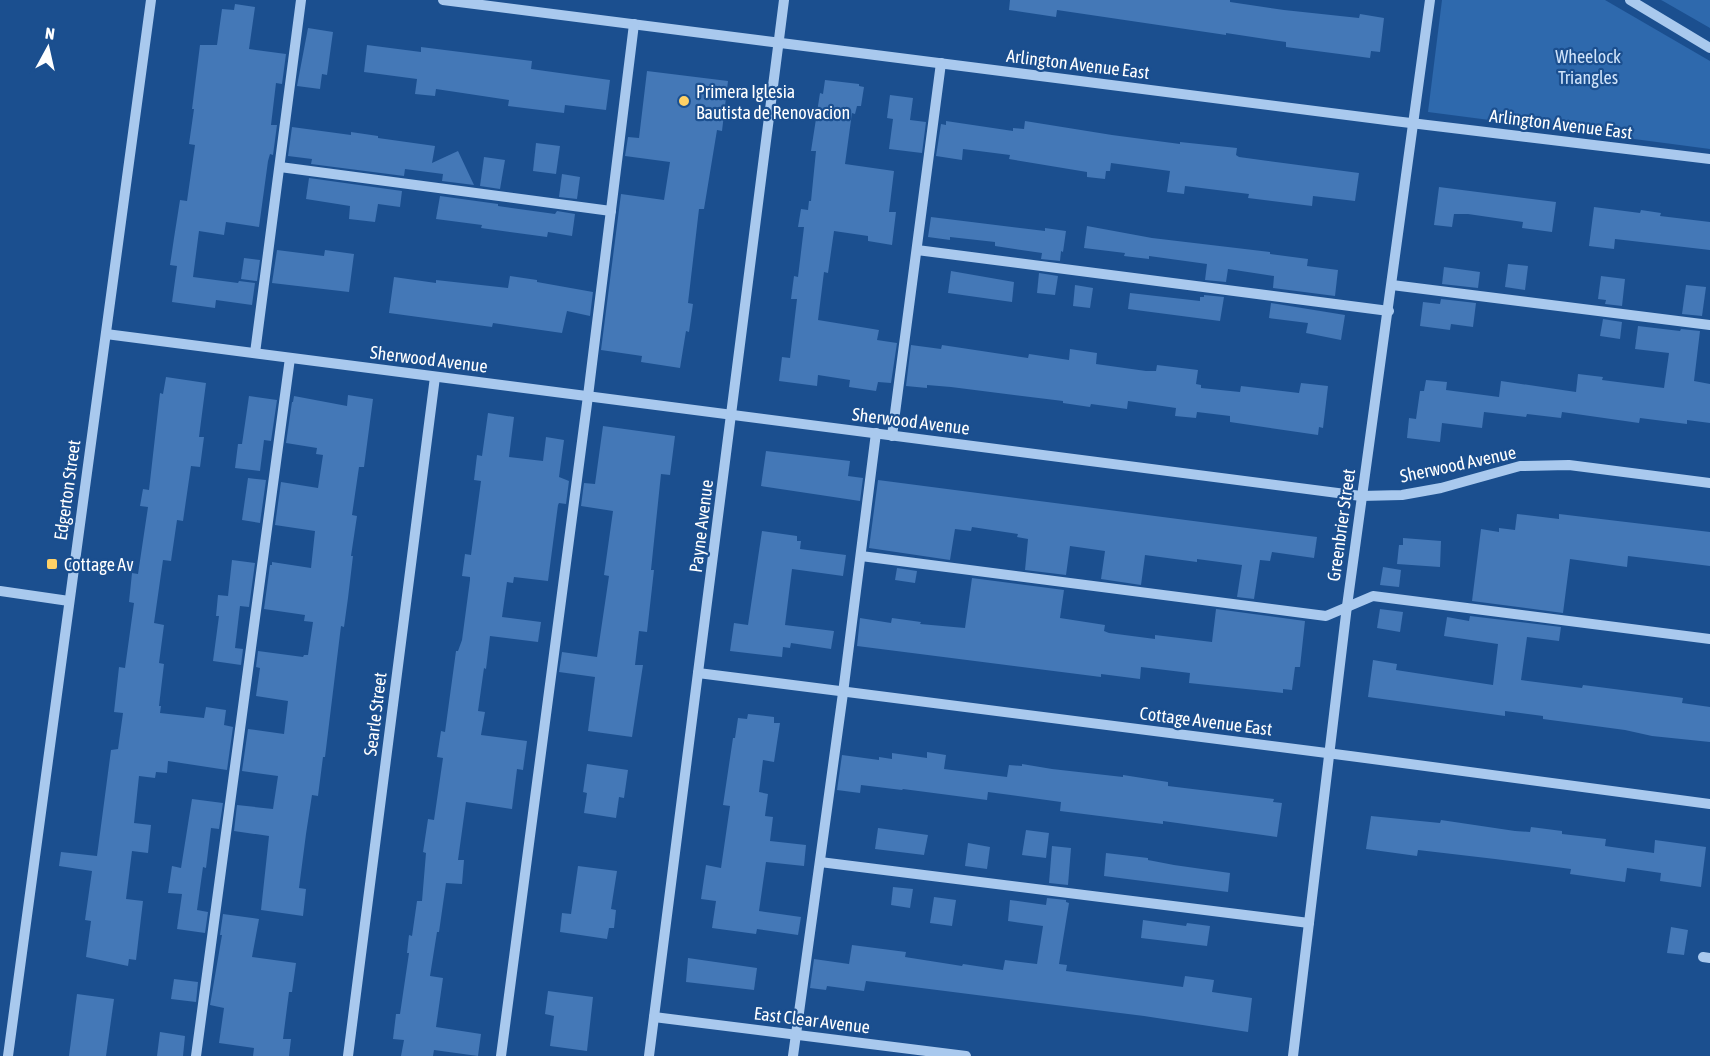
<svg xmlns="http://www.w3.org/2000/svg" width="1710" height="1056" viewBox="0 0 1710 1056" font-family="'Asap Condensed',sans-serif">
<rect width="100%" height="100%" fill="#1b4f8f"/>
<g fill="#2e69ad">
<polygon points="1442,0 1605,0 1710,61 1710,149 1428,112"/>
<polygon points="1661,0 1710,0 1710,28 1663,1"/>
</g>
<g fill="#4478b7">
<polygon points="1010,0 1230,0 1230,2 1284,10 1359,18 1360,14 1384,18 1380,52 1371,51 1370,58 1286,47 1286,42 1279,41 1226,33 1226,35 1057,10 1056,17 1009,10"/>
<polygon points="235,4 255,7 249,49 286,54 282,84 276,83 271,125 277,125 273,155 270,154 268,161 259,227 226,222 224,235 199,231 193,277 238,283 239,281 255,283 252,305 216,300 215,308 172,302 177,266 170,265 174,238 180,200 187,201 195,145 189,144 194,109 192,109 200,45 217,45 222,9 234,10"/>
<polygon points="308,28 333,32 327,75 322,74 320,89 297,86"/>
<polygon points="367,45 421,52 421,47 532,61 531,69 610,80 606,110 565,105 564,113 508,106 509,100 436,89 435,96 415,94 417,79 364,72"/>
<polygon points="647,71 728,81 722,131 717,130 704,209 699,209 688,303 693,304 689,332 686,331 680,368 641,362 642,356 601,350 621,194 664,200 670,162 625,156 628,137 639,138"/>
<polygon points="825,80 859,84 859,86 864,87 861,106 857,106 855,114 852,113 845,164 894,171 889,212 896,212 892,245 868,241 868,236 834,231 828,273 824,272 818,320 879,330 877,340 897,343 891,383 878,382 876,391 849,387 850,380 818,375 817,386 779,381 782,357 790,358 797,299 791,299 794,276 798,277 804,227 798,227 801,209 808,210 809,201 811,201 816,151 811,151 820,93 823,94"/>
<polygon points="890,95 913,98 910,120 926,122 922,153 889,149 893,119 887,118"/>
<polygon points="946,121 1013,131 1013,128 1024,129 1025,121 1112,135 1180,144 1180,142 1237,148 1236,155 1239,157 1359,173 1355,201 1313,196 1312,206 1248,198 1249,194 1185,186 1184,194 1167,192 1170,171 1111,163 1110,171 1106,171 1105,179 1087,177 1087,172 1009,159 1010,155 963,149 962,160 936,156 941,124 946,125"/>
<polygon points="292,127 351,135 351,132 378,136 378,138 435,146 432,163 458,151 474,185 442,181 443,174 405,169 404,176 311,164 312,159 288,156"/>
<polygon points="536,143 560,146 556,174 533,171"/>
<polygon points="484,157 505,160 500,189 480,186"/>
<polygon points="562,174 580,177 577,199 559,197"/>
<polygon points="309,178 402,191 400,207 378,204 375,222 349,219 350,206 306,199"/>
<polygon points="1439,187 1556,202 1552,232 1522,228 1523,222 1468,214 1454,214 1452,227 1434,225"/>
<polygon points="440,196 498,204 498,206 555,214 557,211 575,214 572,236 548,232 547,237 481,228 482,225 436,219"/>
<polygon points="1594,207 1640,213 1641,210 1661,213 1660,216 1710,222 1710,250 1615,239 1614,249 1589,246"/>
<polygon points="931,217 1045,231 1045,228 1066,231 1063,252 1061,251 1060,261 1041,259 1042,253 995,246 995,242 950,237 950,240 928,237"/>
<polygon points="1087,226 1152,238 1270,252 1270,254 1308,259 1307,266 1338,270 1335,296 1273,288 1274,276 1228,269 1226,282 1205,280 1207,264 1149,256 1149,259 1124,256 1125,253 1084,248"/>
<polygon points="277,250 324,256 325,250 354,254 349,292 272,283"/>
<polygon points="244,258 260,260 257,281 241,279"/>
<polygon points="1508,264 1528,266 1525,290 1505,287"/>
<polygon points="1444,267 1480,272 1478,288 1442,284"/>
<polygon points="951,271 1014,282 1012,302 948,293"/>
<polygon points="1039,273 1058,276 1055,295 1037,293"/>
<polygon points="510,276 537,280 537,282 593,292 590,316 567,311 562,333 493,323 492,327 389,313 394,277 436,283 436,280 508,288"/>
<polygon points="1601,276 1625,279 1622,306 1605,304 1606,300 1598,299"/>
<polygon points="1075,285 1093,288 1090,308 1073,306"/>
<polygon points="1686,285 1706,287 1702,316 1682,314"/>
<polygon points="1130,293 1200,301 1200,297 1204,297 1204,295 1224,297 1220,321 1128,309"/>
<polygon points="1441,299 1476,303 1473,327 1451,324 1450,330 1420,326 1423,302 1440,304"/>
<polygon points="1271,303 1345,315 1341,340 1306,333 1308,323 1269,318"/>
<polygon points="1603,319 1622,322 1620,339 1600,336"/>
<polygon points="1638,326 1680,331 1681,329 1700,331 1694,381 1710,384 1710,423 1687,420 1687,424 1640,418 1639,423 1562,412 1561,418 1527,414 1526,417 1484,412 1482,428 1442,423 1440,442 1407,438 1409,418 1416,419 1420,391 1424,391 1426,380 1447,382 1446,390 1499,397 1501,381 1576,392 1578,374 1603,377 1602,380 1664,388 1669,353 1635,349"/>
<polygon points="911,345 941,349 942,345 1028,358 1029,354 1069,360 1070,349 1097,353 1096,364 1146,371 1156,371 1157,365 1198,370 1196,384 1201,385 1201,388 1240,392 1241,386 1299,393 1301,383 1328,386 1323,428 1319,427 1318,435 1230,422 1230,416 1197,412 1196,418 1175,416 1176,408 1128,401 1127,409 1091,404 1090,407 1063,403 1063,401 951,387 927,385 927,388 906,386"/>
<polygon points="166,377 206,383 199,437 204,437 200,467 191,466 183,521 177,520 171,561 163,560 154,623 164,625 159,663 164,664 159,706 161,706 160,713 204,718 206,707 226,710 224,725 233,727 227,770 168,761 167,773 156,772 155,778 139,776 134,823 151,825 148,853 132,851 126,899 143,901 136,960 129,959 128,966 86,957 91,921 85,920 92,871 59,866 61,852 97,856 111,750 118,749 123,713 114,712 119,667 125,668 134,603 129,602 132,573 138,574 148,507 140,506 143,489 149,490 160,393 163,394"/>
<polygon points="348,395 373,399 364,467 359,467 352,515 357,516 351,556 353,556 348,598 344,627 341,626 325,757 323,757 318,796 312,795 306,834 299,888 306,889 303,916 261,910 269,836 234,831 237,805 273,809 278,776 242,771 248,729 284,734 288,701 256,696 260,668 256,667 258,651 303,657 304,655 308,655 313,622 304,621 305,615 264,609 270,565 272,565 272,562 311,568 315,531 275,525 281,482 318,488 323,455 316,454 317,448 286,443 292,402 293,402 294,396 347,406"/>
<polygon points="249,396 277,400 271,441 264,440 260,471 235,468 238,444 242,444"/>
<polygon points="488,413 514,417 509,457 543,461 546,437 564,440 559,477 569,481 566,504 559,503 558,505 548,581 514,577 513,583 507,582 502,617 541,622 538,642 490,636 486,669 484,668 478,711 485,712 481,735 527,741 523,770 517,769 512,809 466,802 458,860 464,860 462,884 446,883 439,932 437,932 430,976 443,978 436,1027 481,1034 478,1056 434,1050 433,1056 401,1056 404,1040 393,1039 396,1014 400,1014 409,953 407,953 409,935 412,936 417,901 422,901 426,853 423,852 428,819 434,820 443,758 437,757 441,731 445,732 456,651 458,651 462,640 470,580 470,577 462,576 465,554 471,555 481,481 474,480 477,455 482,456"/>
<polygon points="603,426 675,436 670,475 661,474 651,570 654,570 647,632 639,631 635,665 643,665 632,737 588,731 595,677 559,672 562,652 597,657 609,576 604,575 613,511 581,506 584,483 595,484"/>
<polygon points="766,451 850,461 848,476 863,478 860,501 761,486"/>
<polygon points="248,478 266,480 260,523 242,520"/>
<polygon points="878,480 1317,537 1314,558 1272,552 1270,561 1260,560 1254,599 1237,597 1242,565 1197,559 1197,562 1145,555 1141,585 1101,579 1105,551 1070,546 1066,575 1025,570 1028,539 1017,537 1018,534 972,527 971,531 955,529 950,560 869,548"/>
<polygon points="1517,514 1559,519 1559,514 1710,532 1710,566 1628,556 1627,567 1570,559 1563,613 1472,601 1481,529 1499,532 1499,528 1515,530"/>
<polygon points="762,531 797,536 797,541 801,541 800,549 846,555 843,576 792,569 785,625 834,631 831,649 791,643 790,648 783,647 782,657 730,651 734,623 748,625"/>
<polygon points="1403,538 1441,541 1440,567 1397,564 1399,545 1403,545"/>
<polygon points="232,560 255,563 249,607 240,606 235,648 243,649 241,665 213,661 219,616 216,616 218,595 228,596"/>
<polygon points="1383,567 1401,570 1399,587 1380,585"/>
<polygon points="897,568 917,571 915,583 895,580"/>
<polygon points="972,578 1064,590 1060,618 1105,625 1104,631 1109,633 1155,639 1155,635 1212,642 1216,609 1305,621 1300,667 1295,667 1292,690 1283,689 1283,693 1189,683 1190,673 1141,667 1140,679 1101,674 1101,677 857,646 860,618 891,623 892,618 921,622 920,624 965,628"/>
<polygon points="1380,609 1403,612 1400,632 1377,628"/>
<polygon points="1470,616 1561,627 1559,641 1527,637 1521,680 1582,688 1583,685 1676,697 1683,698 1682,703 1710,707 1710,742 1652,736 1625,730 1543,719 1543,716 1505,711 1505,716 1368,697 1373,660 1397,664 1396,670 1493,685 1498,644 1444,636 1447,617 1469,621"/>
<polygon points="748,714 774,717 774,723 780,723 774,762 763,760 759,792 768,794 765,816 773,817 770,841 806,845 804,866 766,862 759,911 801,917 798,935 757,929 756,934 712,928 716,901 701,899 706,865 721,868 730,806 723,805 733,738 735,738 738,718 747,719"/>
<polygon points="927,752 946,755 944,769 1007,777 1009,765 1022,766 1022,764 1052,769 1123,777 1123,775 1168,782 1168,786 1274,799 1273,802 1282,803 1277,837 1163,821 1163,824 1060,811 1061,802 988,792 987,800 903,789 902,790 861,785 860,793 837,790 842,755 879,760 879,757 892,759 892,753 927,758"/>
<polygon points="587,764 628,770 624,798 619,797 616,818 584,813 587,793 583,792"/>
<polygon points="192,799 223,803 219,829 211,828 206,868 203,867 197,910 208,912 205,933 177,929 182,894 168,893 172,866 181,868"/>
<polygon points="1371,816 1440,823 1441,820 1515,831 1530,832 1531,827 1562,831 1562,834 1606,839 1605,846 1654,853 1655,840 1706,847 1701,887 1660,881 1661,873 1627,868 1625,882 1570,874 1571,869 1495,859 1418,850 1417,856 1366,849"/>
<polygon points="878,828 928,835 924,855 875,849"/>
<polygon points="1026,830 1049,833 1046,858 1022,855"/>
<polygon points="968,843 990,847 987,869 965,866"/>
<polygon points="1052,846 1071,848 1068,885 1049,883"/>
<polygon points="1106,853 1148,858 1148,860 1174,865 1230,873 1228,892 1104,876"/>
<polygon points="578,866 617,871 611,909 616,910 614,928 609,928 607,939 560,932 562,913 571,914"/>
<polygon points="893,887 913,889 910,908 891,905"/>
<polygon points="934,897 956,900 952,926 930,923"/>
<polygon points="1047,898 1066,900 1066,902 1069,903 1059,964 1067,965 1066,971 1183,987 1185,976 1214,980 1212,992 1252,998 1248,1032 1144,1016 866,981 864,991 827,986 826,990 810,988 814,959 849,964 852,945 906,952 905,957 962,966 963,964 1003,970 1005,960 1037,964 1043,926 1008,921 1010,900 1046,905"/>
<polygon points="223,914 259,919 252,957 296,963 292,992 289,992 283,1039 291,1039 289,1056 253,1056 254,1048 219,1043 224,1008 210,1005 222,935 220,935"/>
<polygon points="1143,920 1186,926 1187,923 1210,926 1207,946 1141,938"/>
<polygon points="1671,927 1688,930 1684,955 1667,953"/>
<polygon points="688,958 757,968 754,990 686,982"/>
<polygon points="174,979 198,982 196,1002 171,999"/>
<polygon points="548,991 593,997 587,1051 550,1046 554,1016 545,1014"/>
<polygon points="77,994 114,999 106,1056 69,1056"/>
<polygon points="160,1032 185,1036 183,1056 157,1056"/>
</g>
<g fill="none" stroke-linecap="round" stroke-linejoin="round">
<g stroke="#a9c9ee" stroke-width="10">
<polyline points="443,0 1394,121 1710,159"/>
<polyline points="1630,0 1710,48"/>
<polyline points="280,167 611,211"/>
<polyline points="917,250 1389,311"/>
<polyline points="1392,285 1710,325"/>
<polyline points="106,334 1361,496 1402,495 1441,488 1520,466 1569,465 1710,483"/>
<polyline points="255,353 301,0"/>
<polyline points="892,436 941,63"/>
<polyline points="861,556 1326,616 1373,596 1710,639"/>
<polyline points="0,591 69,601"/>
<polyline points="698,673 1350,756 1710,804"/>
<polyline points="820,862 1309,923"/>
<polyline points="1703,957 1710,958"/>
<polyline points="654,1017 966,1056"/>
<polyline points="8,1056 151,0"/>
<polyline points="196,1056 290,358"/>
<polyline points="348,1056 435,377"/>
<polyline points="501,1056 588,396 634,24"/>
<polyline points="649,1056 784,0"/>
<polyline points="793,1056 843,693 876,433"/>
<polyline points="1293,1056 1347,606 1430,0"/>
</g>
</g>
<g fill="#ffd166" stroke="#1b4f8f" stroke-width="2">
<circle cx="684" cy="101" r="6"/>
<rect x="46" y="558" width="12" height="12" rx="3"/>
</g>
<g text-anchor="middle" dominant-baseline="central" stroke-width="4.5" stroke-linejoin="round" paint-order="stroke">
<g font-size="18" fill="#cfe3fa" stroke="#1b4f8f">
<text x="1588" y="56">Wheelock<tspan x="1588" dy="21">Triangles</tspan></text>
</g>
<g font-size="18" fill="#fff" stroke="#1b4f8f">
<text transform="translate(1078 64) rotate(7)">Arlington Avenue East</text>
<text transform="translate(1561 124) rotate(7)">Arlington Avenue East</text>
<text transform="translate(429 359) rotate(7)">Sherwood Avenue</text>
<text transform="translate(911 421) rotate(7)">Sherwood Avenue</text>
<text transform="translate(1458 464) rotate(-12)">Sherwood Avenue</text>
<text transform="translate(67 490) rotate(-82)">Edgerton Street</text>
<text transform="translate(1341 525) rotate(-82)">Greenbrier Street</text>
<text transform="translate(701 526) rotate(-83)">Payne Avenue</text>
<text transform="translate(375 714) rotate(-83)">Searle Street</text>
<text transform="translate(1206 721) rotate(7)">Cottage Avenue East</text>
<text transform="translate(812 1020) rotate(7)">East Clear Avenue</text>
</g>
<g font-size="18" fill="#fff" stroke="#1b4f8f" text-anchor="start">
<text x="696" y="91">Primera Iglesia<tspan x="696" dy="21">Bautista de Renovacion</tspan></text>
<text x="64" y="564">Cottage Av</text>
</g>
</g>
<g transform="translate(48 48) rotate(8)" stroke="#1b4f8f" stroke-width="4.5" paint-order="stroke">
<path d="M0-4.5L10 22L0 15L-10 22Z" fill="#ffffff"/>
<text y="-9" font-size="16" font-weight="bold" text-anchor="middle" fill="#ffffff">N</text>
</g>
</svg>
